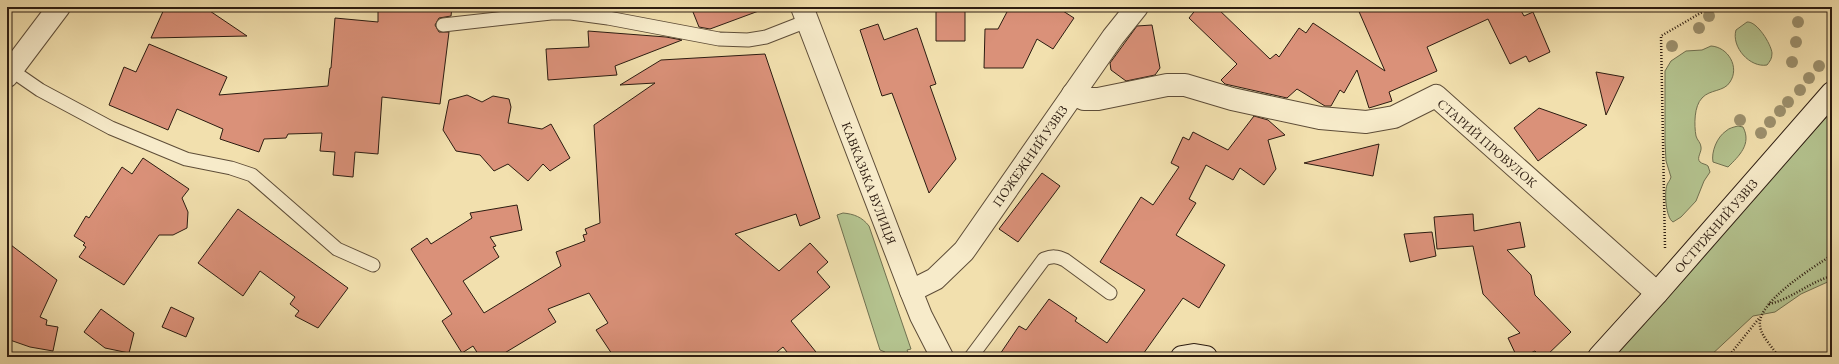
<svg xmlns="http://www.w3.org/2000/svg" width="1839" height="364" viewBox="0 0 1839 364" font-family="'EB Garamond',serif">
<rect width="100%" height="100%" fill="#f2e0ae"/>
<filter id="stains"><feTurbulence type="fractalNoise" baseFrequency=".005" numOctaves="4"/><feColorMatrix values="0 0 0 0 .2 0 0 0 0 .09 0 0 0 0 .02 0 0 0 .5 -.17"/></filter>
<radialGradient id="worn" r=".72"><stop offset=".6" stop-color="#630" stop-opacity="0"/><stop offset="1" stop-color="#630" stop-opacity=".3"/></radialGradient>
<g fill="#b4c38f" stroke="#707050">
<path d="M 1747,22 C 1757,21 1771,44 1772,53 C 1772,59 1770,61 1767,65 C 1750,68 1731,47 1736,30 Z"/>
<path d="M 1711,46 C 1728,47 1740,67 1730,82 C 1724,92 1710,89 1702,98 C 1694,106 1694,125 1696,136 C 1697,140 1701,143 1701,147 C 1702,152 1696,158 1700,162 C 1702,164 1706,164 1708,166 L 1710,172 L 1704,181 L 1696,201 L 1681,217 L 1673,222 C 1666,218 1664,193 1667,185 C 1668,182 1670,181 1671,177 L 1666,161 L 1665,142 L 1665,71 L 1671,61 L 1686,51 L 1702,50 Z"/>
<polygon points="1832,111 1832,280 1801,294 1775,312 1753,316 1709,357 1612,357"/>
<path d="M 1738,126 L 1743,127 C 1752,144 1739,156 1728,167 L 1713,162 C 1711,152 1717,137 1726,131 C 1729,128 1734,127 1738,126 Z"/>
<path d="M 843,213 C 854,214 862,217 869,226 L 911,349 L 907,350 L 910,357 L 887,357 L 885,352 L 880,350 L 837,215 Z"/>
</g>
<g fill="#da9179" stroke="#2c1c11">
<polygon points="165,7 204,7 247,36 151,38"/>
<polygon points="378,7 452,7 451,16 439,18 435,25 439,32 449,32 440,104 382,97 378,154 355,152 353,177 333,175 335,152 320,151 322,133 288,134 286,138 264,139 259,152 220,139 223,129 177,109 168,130 109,105 124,67 136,72 149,44 227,77 219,95 328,86 330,68 331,68 335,18 378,22"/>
<polygon points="691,7 763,7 764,9 710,29 699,27"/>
<polygon points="1198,7 1216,7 1270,59 1276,54 1279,57 1299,28 1306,33 1313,23 1385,71 1357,7 1519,7 1524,16 1533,12 1550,52 1529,62 1526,56 1510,64 1488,19 1427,47 1437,71 1389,92 1392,101 1369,108 1357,70 1344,93 1340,90 1331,106 1325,106 1297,89 1287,98 1225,84 1221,80 1237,64 1189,18"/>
<polygon points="936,9 965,10 965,41 936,41"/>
<polygon points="1008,10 1063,11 1074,18 1053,49 1037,39 1023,68 984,68 985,29 998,29"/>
<polygon points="878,24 884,40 917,28 936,84 930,86 956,159 929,193 892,93 882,96 860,30"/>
<polygon points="1152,25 1160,68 1155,75 1126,81 1111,70 1110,63 1137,26"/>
<polygon points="588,31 666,37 682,40 615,66 617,75 548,80 546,49 589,47"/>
<polygon points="765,54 820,218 800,226 796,214 735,234 779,271 810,243 828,262 817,272 830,287 791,321 820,357 791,357 783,347 771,357 614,357 596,330 608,323 589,293 548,309 556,322 498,357 480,357 473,346 462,353 442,321 452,314 411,249 427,238 431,244 472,218 470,213 517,205 522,230 490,237 496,246 493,247 499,257 463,281 484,313 561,266 556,252 585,241 583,235 587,234 585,229 600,223 594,125 655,83 620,85 661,60"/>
<polygon points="1596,72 1624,77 1606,115"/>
<polygon points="467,95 482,102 493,96 509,99 511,107 508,123 542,129 551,124 570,158 550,171 543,164 528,181 508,164 494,171 480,155 456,151 443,130 449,100"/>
<polygon points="1539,108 1587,125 1538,161 1514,128"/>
<polygon points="1254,116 1268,120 1285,135 1268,140 1276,169 1264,185 1240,168 1233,180 1206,165 1189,199 1196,203 1176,235 1225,265 1199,308 1183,298 1141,357 998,357 1019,326 1026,330 1049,299 1077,318 1075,321 1107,343 1145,290 1100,262 1141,197 1153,205 1179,167 1171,163 1183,137 1189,140 1193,132 1228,150"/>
<polygon points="1379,144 1373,176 1304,163"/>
<polygon points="143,158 189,189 182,198 188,212 187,228 173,235 159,235 124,285 79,257 86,247 83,245 85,243 74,236 86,216 89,218 122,167 132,174"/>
<polygon points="1042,173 1060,186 1018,242 999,229"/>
<polygon points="238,209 348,288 318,328 295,316 299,311 290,304 295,297 260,271 243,296 198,263"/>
<polygon points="1473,214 1474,231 1520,222 1525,247 1507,250 1531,275 1535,295 1571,332 1545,357 1541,357 1535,351 1522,357 1517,357 1508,338 1520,333 1483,294 1473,246 1437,249 1434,217"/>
<polygon points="1432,232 1436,256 1410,262 1404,234"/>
<polygon points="7,242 57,280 40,317 47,320 46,325 58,327 53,351 30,347 7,339"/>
<polygon points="171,307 194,318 186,337 162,327"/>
<polygon points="101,309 134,333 129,353 105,348 84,332"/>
</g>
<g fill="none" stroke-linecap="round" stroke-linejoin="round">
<defs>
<g id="lane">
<polyline points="443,25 551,13 571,13 608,18 719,39 748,40 766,37 807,21"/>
<polyline points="11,70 40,90 111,128 186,159 231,168 252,175 337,249 373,265"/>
<path d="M 971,357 L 1044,259 C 1052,256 1057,256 1065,260 L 1110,293"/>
</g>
<g id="street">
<polyline points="802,7 911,291 921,316 942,357"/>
<polyline points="7,76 59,7"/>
<polyline points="1073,94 1084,99 1098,99 1167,85 1185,85 1232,99 1320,118 1366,122 1394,117 1436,96 1657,293"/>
<polyline points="911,291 935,279 964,251 1113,37 1137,7"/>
</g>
<g id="secondary">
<polyline points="1182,357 1194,355 1206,357"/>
<polyline points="1599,357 1657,293 1832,93"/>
</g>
</defs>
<use href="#lane" stroke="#5e4d38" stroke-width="15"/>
<use href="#street" stroke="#5e4d38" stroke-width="24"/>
<use href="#secondary" stroke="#2c1c11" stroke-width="24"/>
<g stroke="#2c1c11" stroke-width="2.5" stroke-dasharray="1 2" stroke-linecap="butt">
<polyline points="1665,248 1661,36 1711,7"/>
<path d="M 1769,304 C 1792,299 1809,282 1832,276"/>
<polyline points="1728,357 1760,317"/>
<path d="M 1779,357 C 1773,348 1761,336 1760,326 C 1756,302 1814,267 1832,255"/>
</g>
<use href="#lane" stroke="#f7ebca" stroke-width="13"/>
<use href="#street" stroke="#f7ebca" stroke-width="22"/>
<use href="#secondary" stroke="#f7ebca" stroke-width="22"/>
</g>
<g fill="#9c906d">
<circle cx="1709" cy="16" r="6"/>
<circle cx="1798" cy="22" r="6"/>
<circle cx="1699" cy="28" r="6"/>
<circle cx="1796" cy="42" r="6"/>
<circle cx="1672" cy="46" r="6"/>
<circle cx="1792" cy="62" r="6"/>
<circle cx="1819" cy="66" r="6"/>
<circle cx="1809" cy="78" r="6"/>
<circle cx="1800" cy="90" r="6"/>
<circle cx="1788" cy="102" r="6"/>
<circle cx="1780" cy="111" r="6"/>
<circle cx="1740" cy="120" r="6"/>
<circle cx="1770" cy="122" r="6"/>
<circle cx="1761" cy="133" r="6"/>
</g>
<g text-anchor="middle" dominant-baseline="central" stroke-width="3.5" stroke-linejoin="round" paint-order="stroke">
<g font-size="13" fill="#2c1c11" stroke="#f7ebca">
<text transform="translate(1487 143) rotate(41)">СТАРИЙ ПРОВУЛОК</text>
<text transform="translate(1030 156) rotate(-55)">ПОЖЕЖНИЙ УЗВІЗ</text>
<text transform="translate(869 183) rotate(69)">КАВКАЗЬКА ВУЛИЦЯ</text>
<text transform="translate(1716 226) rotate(-49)">ОСТРІЖНИЙ УЗВІЗ</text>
</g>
</g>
<rect width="1839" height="364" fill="none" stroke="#f2e0ae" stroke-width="24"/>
<rect x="8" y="8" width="1823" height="348" fill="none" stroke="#2c1c11" stroke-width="2"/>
<rect x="12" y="12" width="1815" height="340" fill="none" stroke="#2c1c11"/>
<rect width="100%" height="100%" filter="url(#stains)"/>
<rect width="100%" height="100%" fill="url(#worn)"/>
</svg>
